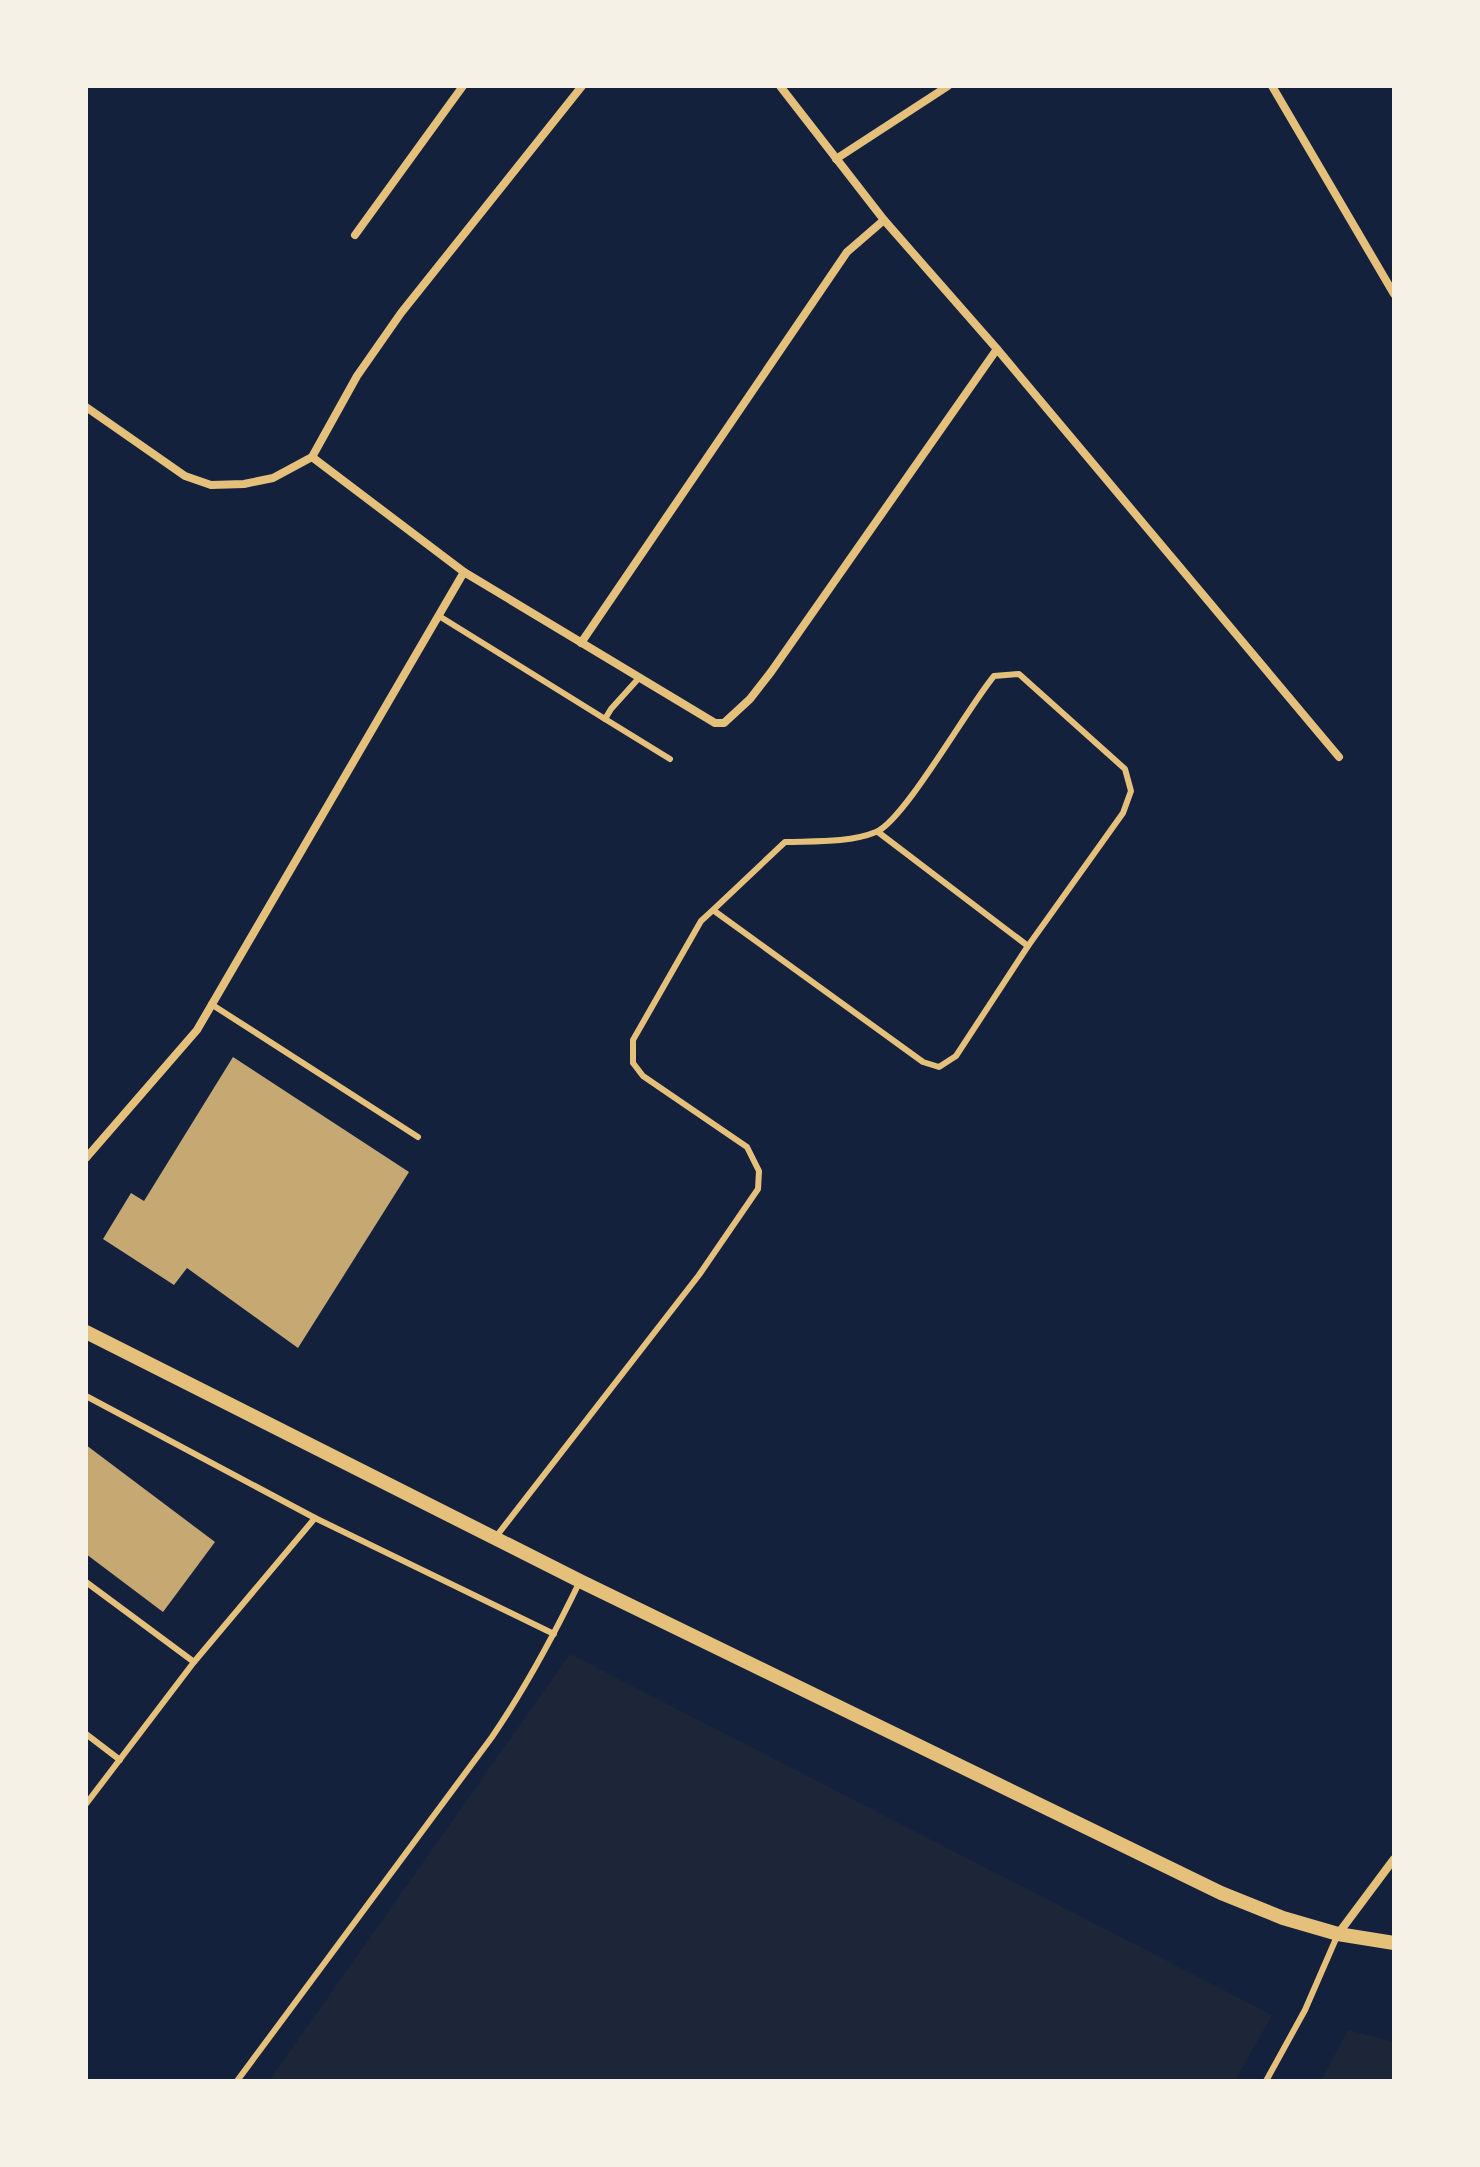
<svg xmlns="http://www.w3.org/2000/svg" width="1480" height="2167" viewBox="0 0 1480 2167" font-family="Georgia,serif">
<rect width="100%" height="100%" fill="#14213d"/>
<g fill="#1d2539">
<polygon points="570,1654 1272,2015 1235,2081 269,2081"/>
<polygon points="1348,2030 1394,2042 1394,2081 1321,2081"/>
</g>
<g fill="#c6a872">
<polygon points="233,1057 409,1172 298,1348 187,1268 174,1285 103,1239 131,1193 144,1201"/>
<polygon points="86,1445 215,1542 163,1612 86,1554"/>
</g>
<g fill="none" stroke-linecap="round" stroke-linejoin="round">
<g stroke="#e5c07b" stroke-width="6">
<polyline points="439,616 605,719 611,709 638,679"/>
<polyline points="605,719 670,759"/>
<polyline points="878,832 1028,946"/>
<polyline points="211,1004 418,1137"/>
<polyline points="86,1396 315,1518 554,1634"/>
<path d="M 495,1538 L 699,1275 L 758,1189 L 759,1171 L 747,1147 L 643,1076 L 633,1063 L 633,1040 L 701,921 L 713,910 L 785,842 C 814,841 849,843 876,832 C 904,821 968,707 994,676 L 1019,674 L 1125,769 L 1131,791 L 1123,813 L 1028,946 L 956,1056 L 939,1067 L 923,1062 L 713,910"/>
<polyline points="86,1582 194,1662"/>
<polyline points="86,1734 120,1760"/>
<polyline points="86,1804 194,1662 315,1518"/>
<path d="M 237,2081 L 492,1737 C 526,1687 554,1635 580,1581"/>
<polyline points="1266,2081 1305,2010 1338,1934"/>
</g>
<g stroke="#e5c07b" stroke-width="8">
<polyline points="780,86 884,220 997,349 1339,757"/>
<polyline points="1272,86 1394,294"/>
<polyline points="836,159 948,86"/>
<polyline points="355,235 463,86"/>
<polyline points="86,407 185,476 211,485 244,484 273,478 312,457 357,376 401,313 582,86"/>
<polyline points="312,457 464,572 715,723 724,723 750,699 771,672 997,349"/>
<polyline points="581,643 847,252 884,220"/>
<polyline points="86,1158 197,1030 464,572"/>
<polyline points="1338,1934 1394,1859"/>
</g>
<polyline stroke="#e5c07b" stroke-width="14" points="86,1332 580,1581 1221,1893 1283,1918 1338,1934 1394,1943"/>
</g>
<rect width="1480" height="2167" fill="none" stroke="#f6f1e7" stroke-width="176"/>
</svg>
